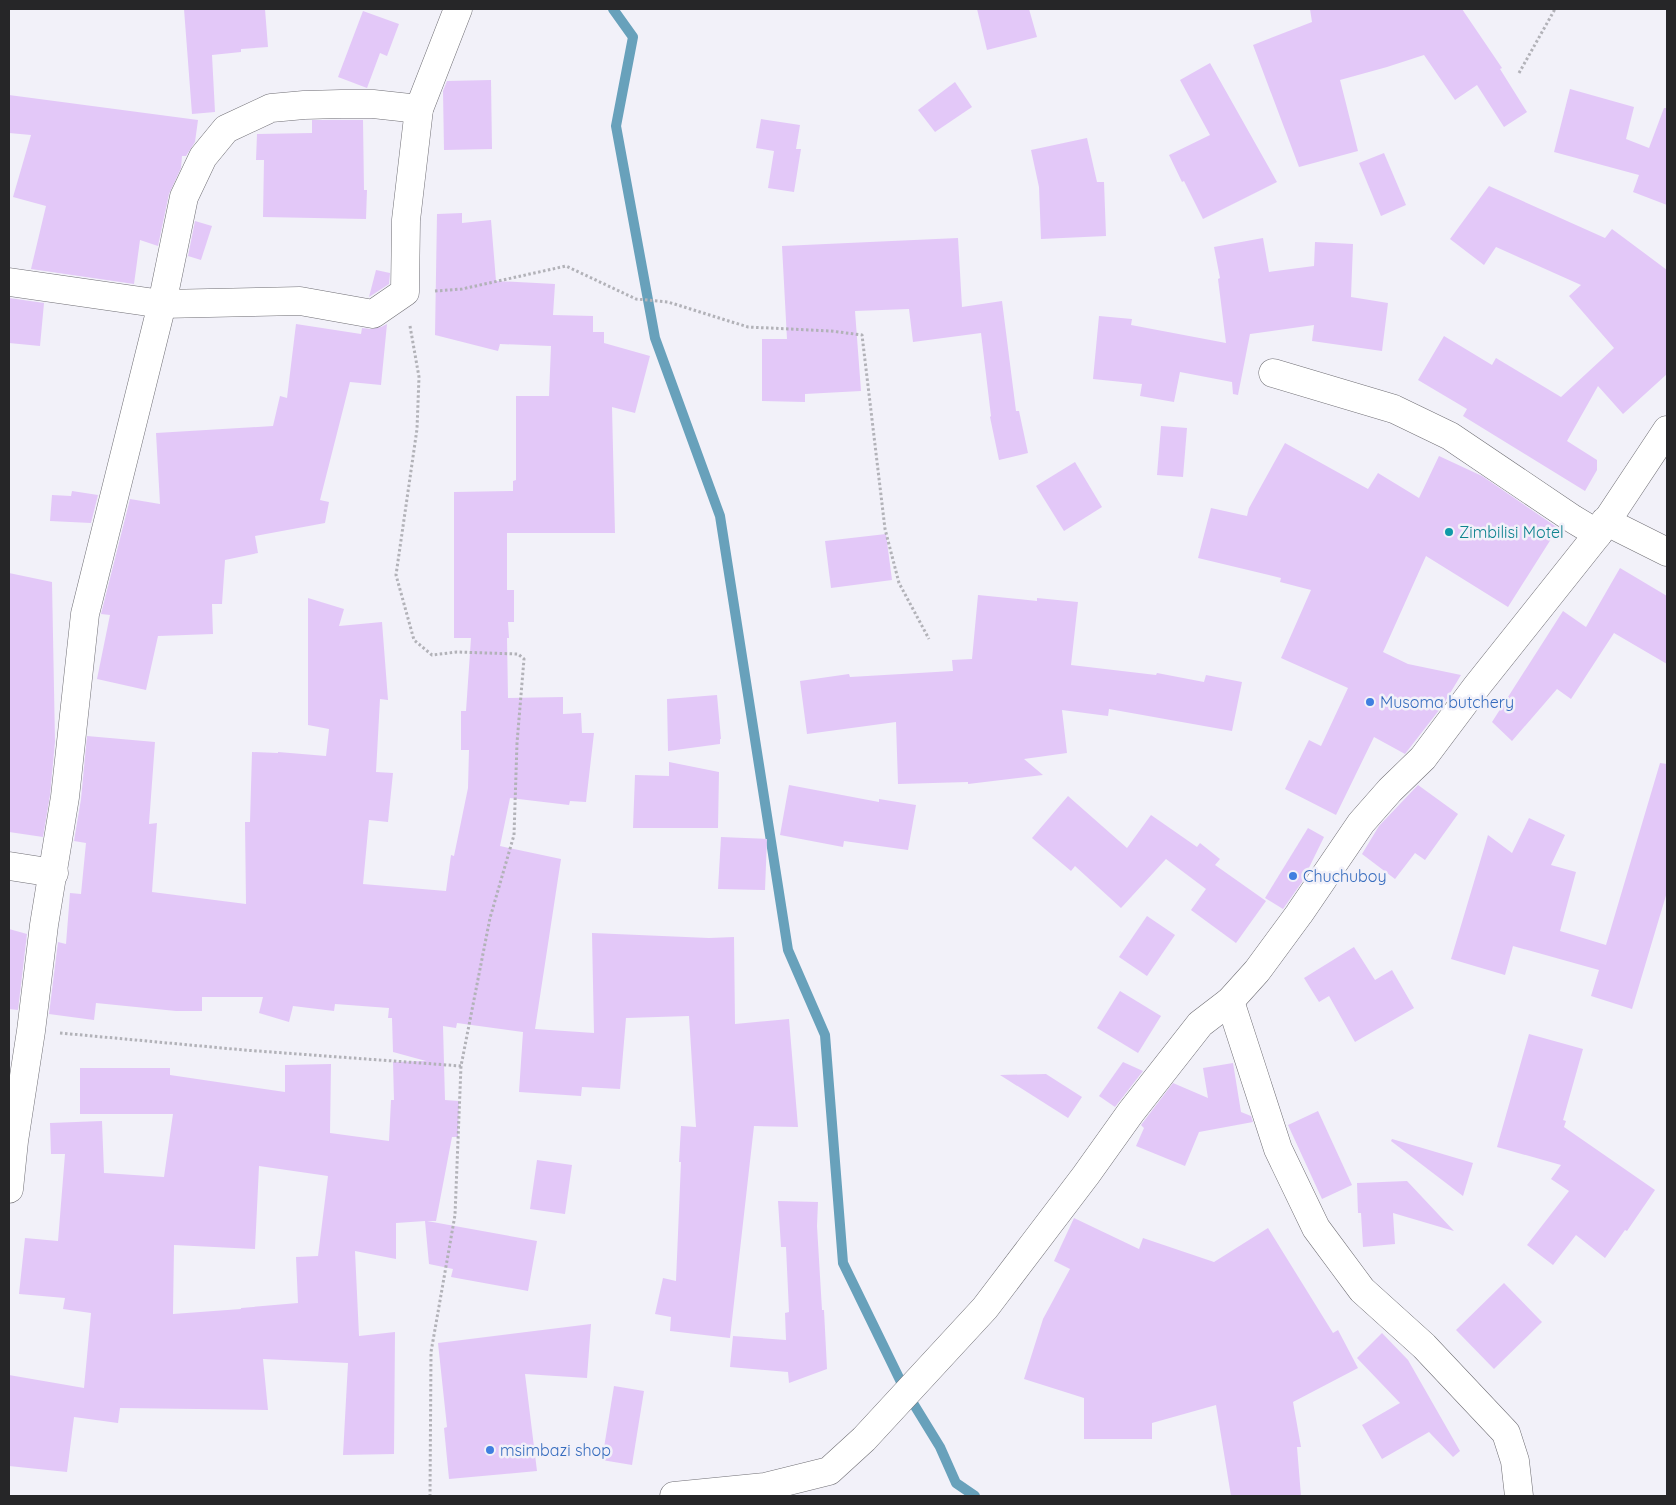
<svg xmlns="http://www.w3.org/2000/svg" width="1676" height="1505" viewBox="0 0 1676 1505" font-family="Quicksand,sans-serif">
<rect width="100%" height="100%" fill="#f2f1f9"/>
<g fill="none" stroke-linecap="round" stroke-linejoin="round">
<g stroke="#68a1bb" stroke-width="10">
<polyline points="613,9 633,37 616,126 655,338 720,516 788,950 825,1035 843,1263 901,1382"/>
<polyline points="913,1403 940,1447 956,1483 975,1496"/>
</g>
</g>
<g fill="#e3c8f8" fill-rule="evenodd">
<polygon points="184,9 265,9 268,47 241,49 241,52 212,55 215,112 192,114"/>
<polygon points="977,9 1029,9 1037,37 987,50"/>
<polygon points="1310,9 1462,9 1502,68 1500,69 1527,112 1504,127 1477,85 1455,100 1424,55 1387,67 1340,80 1358,151 1299,167 1253,45 1312,22"/>
<polygon points="363,11 399,24 387,56 380,53 367,88 338,77"/>
<polygon points="1210,63 1277,182 1203,219 1184,181 1182,182 1169,155 1210,135 1180,80"/>
<polygon points="491,80 492,149 444,150 443,91 447,81"/>
<polygon points="955,82 972,107 935,132 918,110"/>
<polygon points="1570,89 1634,107 1626,139 1649,148 1664,108 1667,108 1667,205 1633,192 1639,175 1554,152"/>
<polygon points="9,95 198,120 195,142 186,156 182,156 181,168 169,194 158,246 140,240 134,284 31,269 46,206 13,197 31,135 9,133"/>
<polygon points="761,119 800,125 796,149 801,149 794,192 768,188 774,151 756,148"/>
<polygon points="312,120 363,120 364,190 367,190 366,219 263,217 264,160 256,160 257,134 312,133"/>
<polygon points="1087,138 1097,182 1104,182 1106,236 1041,239 1039,187 1031,150"/>
<polygon points="1384,153 1406,205 1381,216 1359,163"/>
<polygon points="1489,186 1605,238 1612,229 1667,270 1667,374 1623,414 1598,386 1567,441 1597,460 1597,470 1585,491 1463,416 1467,409 1418,380 1444,336 1492,365 1496,358 1561,397 1614,348 1569,296 1581,285 1496,247 1484,265 1450,239"/>
<path d="M 462,213 L 462,223 L 491,220 L 496,281 L 555,284 L 553,315 L 593,316 L 593,332 L 604,332 L 604,343 L 650,356 L 635,413 L 612,407 L 615,533 L 507,533 L 507,590 L 514,590 L 514,622 L 508,622 L 509,638 L 507,638 L 508,698 L 563,697 L 563,714 L 581,713 L 582,733 L 594,733 L 586,802 L 570,801 L 569,805 L 510,798 L 500,846 L 561,859 L 535,1029 L 594,1033 L 592,933 L 709,938 L 734,937 L 735,1024 L 789,1019 L 798,1127 L 754,1126 L 730,1338 L 670,1331 L 671,1317 L 655,1314 L 663,1278 L 676,1281 L 681,1162 L 679,1162 L 681,1126 L 696,1127 L 689,1016 L 626,1018 L 620,1089 L 582,1087 L 581,1096 L 519,1092 L 523,1032 L 457,1023 L 456,1028 L 443,1026 L 445,1100 L 459,1101 L 458,1137 L 452,1137 L 436,1221 L 427,1221 L 537,1241 L 528,1291 L 451,1277 L 453,1269 L 429,1264 L 425,1221 L 396,1223 L 396,1259 L 355,1251 L 359,1336 L 395,1332 L 394,1454 L 343,1455 L 348,1363 L 263,1359 L 268,1410 L 120,1408 L 118,1423 L 74,1417 L 67,1472 L 9,1466 L 9,1375 L 84,1388 L 91,1313 L 63,1309 L 65,1298 L 19,1294 L 25,1238 L 58,1241 L 65,1154 L 51,1154 L 50,1123 L 102,1121 L 104,1173 L 164,1177 L 173,1114 L 80,1114 L 80,1068 L 170,1068 L 170,1075 L 285,1092 L 285,1065 L 331,1064 L 330,1133 L 389,1141 L 391,1100 L 394,1100 L 393,1062 L 426,1061 L 393,1052 L 392,1018 L 388,1018 L 389,1008 L 335,1004 L 334,1011 L 293,1006 L 289,1022 L 259,1013 L 263,997 L 202,997 L 202,1011 L 176,1011 L 96,1003 L 94,1020 L 49,1014 L 58,942 L 66,944 L 70,893 L 81,894 L 86,843 L 74,841 L 81,799 L 87,736 L 155,742 L 149,824 L 157,823 L 152,892 L 246,904 L 245,822 L 250,822 L 252,752 L 278,753 L 278,752 L 326,756 L 329,729 L 308,725 L 308,598 L 344,609 L 339,626 L 382,622 L 388,700 L 380,699 L 376,772 L 393,773 L 388,822 L 369,820 L 363,884 L 446,891 L 451,855 L 454,856 L 468,788 L 469,750 L 461,750 L 461,711 L 466,711 L 471,638 L 454,638 L 454,492 L 513,491 L 513,481 L 516,480 L 516,396 L 549,396 L 551,346 L 500,344 L 498,351 L 435,335 L 437,214 ZM 259,1166 L 328,1176 L 318,1256 L 296,1257 L 298,1303 L 241,1308 L 241,1309 L 173,1314 L 174,1245 L 255,1249 Z"/>
<polygon points="195,221 212,226 201,260 188,256"/>
<polygon points="958,238 962,307 1002,301 1016,411 1019,411 1028,453 999,460 990,417 991,416 981,333 913,342 909,309 855,311 861,391 805,394 805,402 762,401 762,339 787,339 782,246"/>
<polygon points="1263,238 1269,272 1314,266 1315,242 1353,244 1351,297 1388,303 1382,351 1312,341 1314,325 1250,334 1238,395 1233,394 1232,382 1180,372 1174,402 1140,396 1142,384 1093,379 1099,316 1132,319 1131,325 1226,343 1218,279 1220,278 1214,247"/>
<polygon points="376,270 390,273 389,284 369,297"/>
<polygon points="9,298 44,303 40,346 9,343"/>
<polygon points="296,324 361,334 362,328 371,329 381,327 387,324 381,385 350,382 320,500 329,502 325,523 255,536 258,553 225,560 222,604 212,604 213,634 158,636 146,690 97,679 110,615 101,614 130,499 160,504 156,433 273,426 280,396 287,398"/>
<polygon points="1161,426 1187,428 1183,477 1157,475"/>
<polygon points="1285,443 1368,489 1378,473 1419,498 1439,456 1482,476 1558,528 1508,607 1426,556 1383,652 1408,664 1461,675 1443,705 1405,754 1374,737 1336,815 1285,789 1309,740 1321,746 1348,688 1281,658 1311,590 1280,582 1281,578 1198,558 1211,508 1247,516 1249,508"/>
<polygon points="1075,462 1102,507 1064,531 1036,486"/>
<polygon points="72,491 98,495 91,523 50,521 52,495 71,496"/>
<polygon points="886,534 892,580 831,588 825,541"/>
<polygon points="1620,568 1667,596 1667,664 1614,633 1571,699 1557,689 1512,741 1492,722 1563,611 1586,627"/>
<polygon points="9,573 52,582 55,742 50,795 43,837 9,832"/>
<polygon points="978,595 1037,601 1037,598 1078,602 1071,665 1156,675 1157,673 1204,682 1206,675 1242,682 1232,731 1109,709 1108,716 1062,710 1067,753 1024,759 1043,775 968,784 968,782 898,784 896,722 807,734 800,681 849,674 850,677 953,671 952,660 972,659"/>
<polygon points="717,695 721,739 720,739 720,744 668,751 667,699"/>
<polygon points="669,762 719,772 718,828 633,828 635,775 669,776"/>
<polygon points="1660,763 1667,764 1667,892 1632,1009 1591,996 1599,970 1513,946 1505,975 1451,959 1488,835 1512,853 1529,818 1565,835 1551,865 1576,872 1560,931 1606,945"/>
<polygon points="789,785 879,802 879,799 916,805 908,850 844,841 843,847 780,835"/>
<polygon points="1418,785 1458,814 1425,860 1415,853 1395,879 1362,854 1379,826"/>
<polygon points="1068,796 1127,848 1151,815 1197,847 1200,843 1220,859 1215,865 1266,901 1236,943 1191,910 1206,889 1166,859 1121,908 1075,866 1071,871 1032,838"/>
<polygon points="1308,828 1324,837 1302,882 1283,909 1265,898"/>
<polygon points="721,837 767,839 765,890 718,889"/>
<polygon points="1147,916 1175,935 1147,976 1119,957"/>
<polygon points="9,929 27,934 18,1010 9,1009"/>
<polygon points="1354,947 1375,980 1392,970 1414,1008 1355,1042 1329,996 1319,1002 1304,978"/>
<polygon points="1120,991 1161,1016 1138,1053 1097,1028"/>
<polygon points="1529,1034 1583,1049 1563,1120 1566,1121 1564,1127 1655,1190 1627,1231 1625,1230 1605,1258 1576,1235 1553,1265 1527,1245 1569,1191 1551,1179 1561,1165 1497,1147"/>
<polygon points="1123,1062 1143,1071 1115,1107 1099,1096"/>
<polygon points="1233,1063 1241,1112 1251,1116 1253,1122 1199,1132 1185,1166 1136,1146 1144,1128 1141,1125 1173,1083 1208,1098 1203,1068"/>
<polygon points="1046,1074 1082,1097 1068,1118 1000,1075"/>
<polygon points="1318,1111 1352,1185 1322,1199 1288,1125"/>
<polygon points="1392,1139 1473,1163 1463,1196 1391,1141"/>
<polygon points="537,1160 572,1165 565,1214 530,1209"/>
<polygon points="1407,1181 1454,1231 1393,1213 1395,1244 1363,1247 1361,1213 1358,1213 1357,1183"/>
<polygon points="778,1201 818,1202 817,1226 822,1310 824,1310 827,1369 789,1383 788,1372 730,1367 733,1336 786,1340 785,1313 789,1312 786,1247 781,1247"/>
<polygon points="1074,1218 1139,1249 1143,1238 1214,1262 1268,1228 1333,1333 1338,1330 1358,1368 1293,1402 1301,1447 1297,1447 1301,1496 1231,1496 1216,1405 1152,1423 1152,1439 1084,1439 1084,1398 1024,1379 1043,1319 1070,1269 1054,1261"/>
<polygon points="1504,1283 1542,1322 1494,1369 1456,1330"/>
<polygon points="591,1324 587,1378 525,1374 537,1471 449,1479 444,1428 447,1427 438,1343"/>
<polygon points="1382,1333 1408,1360 1460,1451 1453,1457 1429,1432 1382,1459 1362,1425 1400,1403 1357,1358"/>
<polygon points="614,1386 644,1391 632,1465 602,1460"/>
</g>
<g fill="none" stroke-linecap="round" stroke-linejoin="round">
<defs>
<g id="minor">
<polyline points="9,282 162,304 300,301 373,314 405,292 406,220 419,109 458,9"/>
<polyline points="1273,373 1394,409 1450,436 1573,519 1598,534"/>
<polyline points="1605,521 1667,552"/>
<polyline points="9,866 54,873"/>
<polyline points="1230,1001 1278,1149 1316,1228 1362,1290 1424,1346 1506,1433 1515,1461 1519,1496"/>
<polyline points="9,1189 14,1141 31,1031 44,925 65,797 85,614 162,304 184,197 203,157 226,129 271,108 304,105 341,104 373,104 419,109"/>
<polyline points="674,1496 765,1487 829,1471 864,1439 985,1308 1086,1175 1131,1112 1200,1024 1230,1001 1257,971 1299,914 1361,823 1390,790 1423,758 1477,686 1598,534 1667,430"/>
</g>
</defs>
<use href="#minor" stroke="#706f75" stroke-width="29"/>
<g stroke="#b2b2b8" stroke-width="3" stroke-dasharray="2.5 2.5" stroke-linecap="butt">
<polyline points="1519,73 1555,9"/>
<polyline points="435,291 462,289 566,266 636,299 668,302 748,327 831,331 862,335 885,529 899,583 929,639"/>
<polyline points="410,326 419,377 417,429 396,575 414,640 432,655 457,652 518,654 524,659 517,743 514,835 490,918 461,1066 455,1215 431,1352 430,1496"/>
<polyline points="60,1033 244,1050 461,1066"/>
</g>
<use href="#minor" stroke="#fff" stroke-width="28"/>
</g>
<circle fill="#0f9aa8" stroke="#f2f1f9" stroke-width="2" cx="1449" cy="532" r="5"/>
<g fill="#3f7fe0" stroke="#f2f1f9" stroke-width="2">
<circle cx="1370" cy="702" r="5"/>
<circle cx="1293" cy="876" r="5"/>
<circle cx="490" cy="1450" r="5"/>
</g>
<g text-anchor="middle" dominant-baseline="central" stroke-width="5" stroke-linejoin="round" paint-order="stroke">
<g font-size="16" fill="#0d838f" stroke="#f2f1f9" text-anchor="start">
<text x="1459" y="532">Zimbilisi Motel</text>
</g>
<g font-size="16" fill="#366cbe" stroke="#f2f1f9" text-anchor="start">
<text x="1380" y="702">Musoma butchery</text>
<text x="1303" y="876">Chuchuboy</text>
<text x="500" y="1450">msimbazi shop</text>
</g>
</g>
<rect width="1676" height="1505" fill="none" stroke="#262628" stroke-width="20"/>
</svg>
